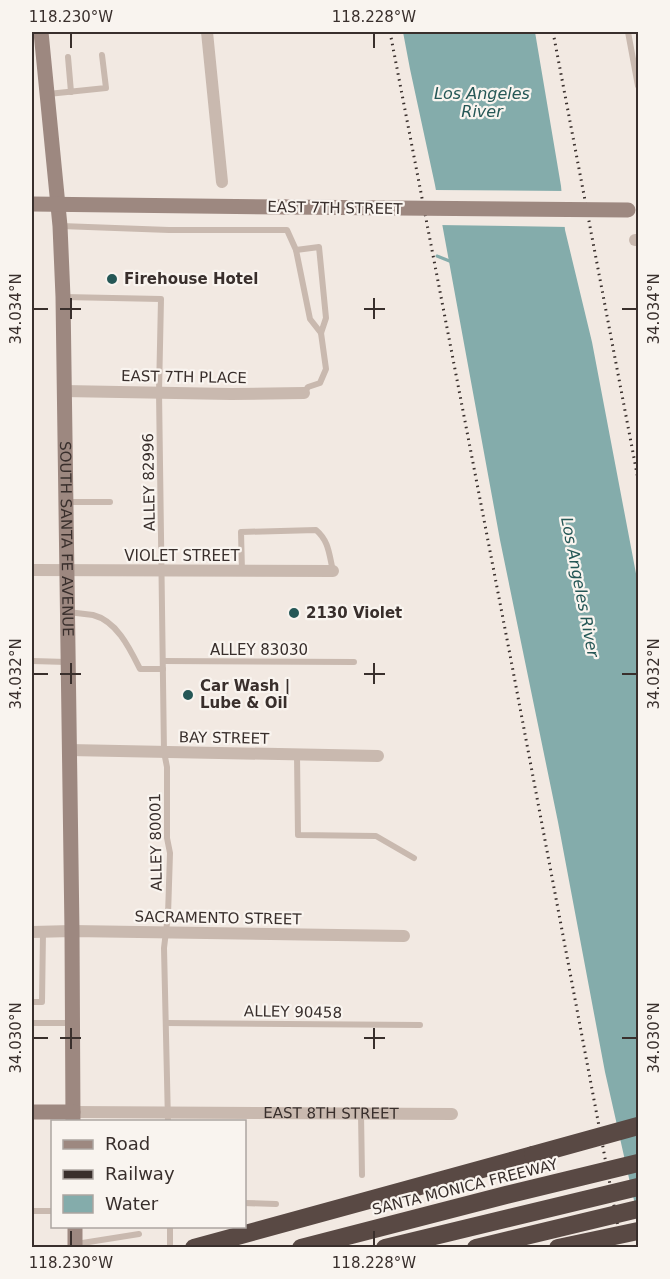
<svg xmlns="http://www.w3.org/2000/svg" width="670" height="1279" viewBox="0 0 670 1279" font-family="'DejaVu Sans',sans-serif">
<rect width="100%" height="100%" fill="#f2e9e2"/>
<polygon fill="#84acab" points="403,32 535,32 561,186 565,230 592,342 638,584 638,1218 605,1072 558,822 500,540 435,185 410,69"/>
<polygon fill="#f2e9e2" points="433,190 565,191 568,227 438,225"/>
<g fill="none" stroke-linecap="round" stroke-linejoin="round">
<polyline stroke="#84acab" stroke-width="3" points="437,256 452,262"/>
<g stroke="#c9b9af" stroke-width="6">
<polyline points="628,32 638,86"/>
<polyline points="68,57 71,92"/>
<polyline points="48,94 106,88 102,55"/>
<polyline points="61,226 169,230 287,230 296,250 310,319 321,333"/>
<polyline points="296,250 319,247 326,318 321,333 326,369 320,383 308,387 304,393"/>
<polyline points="64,297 161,299 159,392 164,752 167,767 167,838 170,853 168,915 164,948 168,1122"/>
<polyline points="66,502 110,502"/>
<path d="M 242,571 L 241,532 L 316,530 C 329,541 329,554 333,571"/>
<path d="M 68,612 C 76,613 85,614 93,615 C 117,621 130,649 140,669 L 163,669"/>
<polyline points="32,661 67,662"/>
<polyline points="163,661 354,662"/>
<polyline points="297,755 298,835 376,836 414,858"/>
<polyline points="32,1002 42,1002 43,932"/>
<polyline points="32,1023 72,1023"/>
<polyline points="166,1023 420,1025"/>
<polyline points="361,1114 362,1175"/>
<polyline points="244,1203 276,1204"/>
<polyline points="32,1211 52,1211"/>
<polyline points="170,1226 170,1248"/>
<polyline points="76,1244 139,1234"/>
</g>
<g stroke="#c9b9af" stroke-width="12">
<polyline points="207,32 222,182"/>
<polyline points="635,240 638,240"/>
<polyline points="64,391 231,394 304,393"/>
<polyline points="32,570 333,571"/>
<polyline points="69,750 378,756"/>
<polyline points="32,932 72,931 404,936"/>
<path id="s1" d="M 73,1112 L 452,1114"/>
</g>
<g stroke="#9d8880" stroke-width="15">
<path id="s2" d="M 41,32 L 60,226 L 63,297 L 72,931 L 73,1122"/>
<polyline points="32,204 285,207"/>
<polyline points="32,1112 73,1112"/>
<polyline points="75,1226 75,1248"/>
</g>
<polyline stroke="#594944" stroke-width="18" points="194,1248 533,1155"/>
<g stroke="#392f2c" stroke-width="3" stroke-dasharray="1.5 4.5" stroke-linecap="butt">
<polyline points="390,32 511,660 622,1248"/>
<polyline points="553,32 638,479"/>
</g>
<polyline stroke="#9d8880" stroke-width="15" points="285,207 628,210"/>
<g stroke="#594944" stroke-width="18">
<polyline points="533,1155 638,1126"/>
<polyline points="301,1248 506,1195 638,1163"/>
<polyline points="385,1248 638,1187"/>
<polyline points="476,1248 638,1209"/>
<polyline points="558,1248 638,1231"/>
</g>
</g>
<path fill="none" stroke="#392f2c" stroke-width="2" d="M 71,33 L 71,48M 374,33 L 374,48M 71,298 L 71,319M 374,298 L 374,319M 33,309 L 48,309M 60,309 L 81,309M 364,309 L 385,309M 622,309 L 637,309M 71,663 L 71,684M 374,663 L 374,684M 33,674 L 48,674M 60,674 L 81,674M 364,674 L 385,674M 622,674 L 637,674M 71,1028 L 71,1049M 374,1028 L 374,1049M 33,1038 L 48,1038M 60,1038 L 81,1038M 364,1038 L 385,1038M 622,1038 L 637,1038M 71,1231 L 71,1246M 374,1231 L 374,1246"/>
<g fill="#255756" stroke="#f9f4ef" stroke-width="2">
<circle cx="112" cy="279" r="6"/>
<circle cx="294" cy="613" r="6"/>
<circle cx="188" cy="695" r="6"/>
</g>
<g text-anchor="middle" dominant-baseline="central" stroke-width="4.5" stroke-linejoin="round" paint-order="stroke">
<g font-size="15" fill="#392f2c" stroke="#f9f4ef">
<text transform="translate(335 208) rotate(1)">EAST 7TH STREET</text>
<text transform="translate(184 377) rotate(1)">EAST 7TH PLACE</text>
<text transform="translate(149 482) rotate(-91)">ALLEY 82996</text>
<text stroke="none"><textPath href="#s2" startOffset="508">SOUTH SANTA FE AVENUE</textPath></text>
<text x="182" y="556">VIOLET STREET</text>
<text x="259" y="650">ALLEY 83030</text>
<text transform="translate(224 738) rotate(1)">BAY STREET</text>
<text transform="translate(156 842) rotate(-91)">ALLEY 80001</text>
<text transform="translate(218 918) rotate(1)">SACRAMENTO STREET</text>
<text transform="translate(293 1012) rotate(1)">ALLEY 90458</text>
<text stroke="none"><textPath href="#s1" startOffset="258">EAST 8TH STREET</textPath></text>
<text transform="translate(465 1187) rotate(-14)">SANTA MONICA FREEWAY</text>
</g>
<g font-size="15" font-weight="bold" fill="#392f2c" stroke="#f9f4ef" text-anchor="start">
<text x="124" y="279">Firehouse Hotel</text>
<text x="306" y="613">2130 Violet</text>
<text x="200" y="686">Car Wash |<tspan x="200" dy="17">Lube &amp; Oil</tspan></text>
</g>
<g font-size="16" font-style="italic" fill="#255756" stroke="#f9f4ef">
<text x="482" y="93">Los Angeles<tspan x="482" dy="18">River</tspan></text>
<text transform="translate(580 587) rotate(79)">Los Angeles River</text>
</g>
</g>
<rect width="670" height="1279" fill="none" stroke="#f9f4ef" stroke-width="66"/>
<rect x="51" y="1120" width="195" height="108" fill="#f9f4ef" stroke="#aca5a1" stroke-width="1.5"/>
<rect x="63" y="1140" width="30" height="9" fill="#9d8880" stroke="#aca5a1" stroke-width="1.5"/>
<text x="105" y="1150" font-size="18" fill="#392f2c">Road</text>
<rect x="63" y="1170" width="30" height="9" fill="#392f2c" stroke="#aca5a1" stroke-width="1.5"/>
<text x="105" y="1180" font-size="18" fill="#392f2c">Railway</text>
<rect x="63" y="1195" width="30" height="18" fill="#84acab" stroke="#aca5a1" stroke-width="1.5"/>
<text x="105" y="1210" font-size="18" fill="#392f2c">Water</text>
<rect x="33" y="33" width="604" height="1213" fill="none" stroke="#392f2c" stroke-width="2"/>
<g font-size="15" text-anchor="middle" fill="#392f2c">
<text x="71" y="22">118.230°W</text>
<text x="374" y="22">118.228°W</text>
<text transform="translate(16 309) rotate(-90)" y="5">34.034°N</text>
<text transform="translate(654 309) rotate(-90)" y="5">34.034°N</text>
<text transform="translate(16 674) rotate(-90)" y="5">34.032°N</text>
<text transform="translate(654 674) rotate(-90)" y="5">34.032°N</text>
<text transform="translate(16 1038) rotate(-90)" y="5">34.030°N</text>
<text transform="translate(654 1038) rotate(-90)" y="5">34.030°N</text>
<text x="71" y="1268">118.230°W</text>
<text x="374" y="1268">118.228°W</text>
</g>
</svg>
